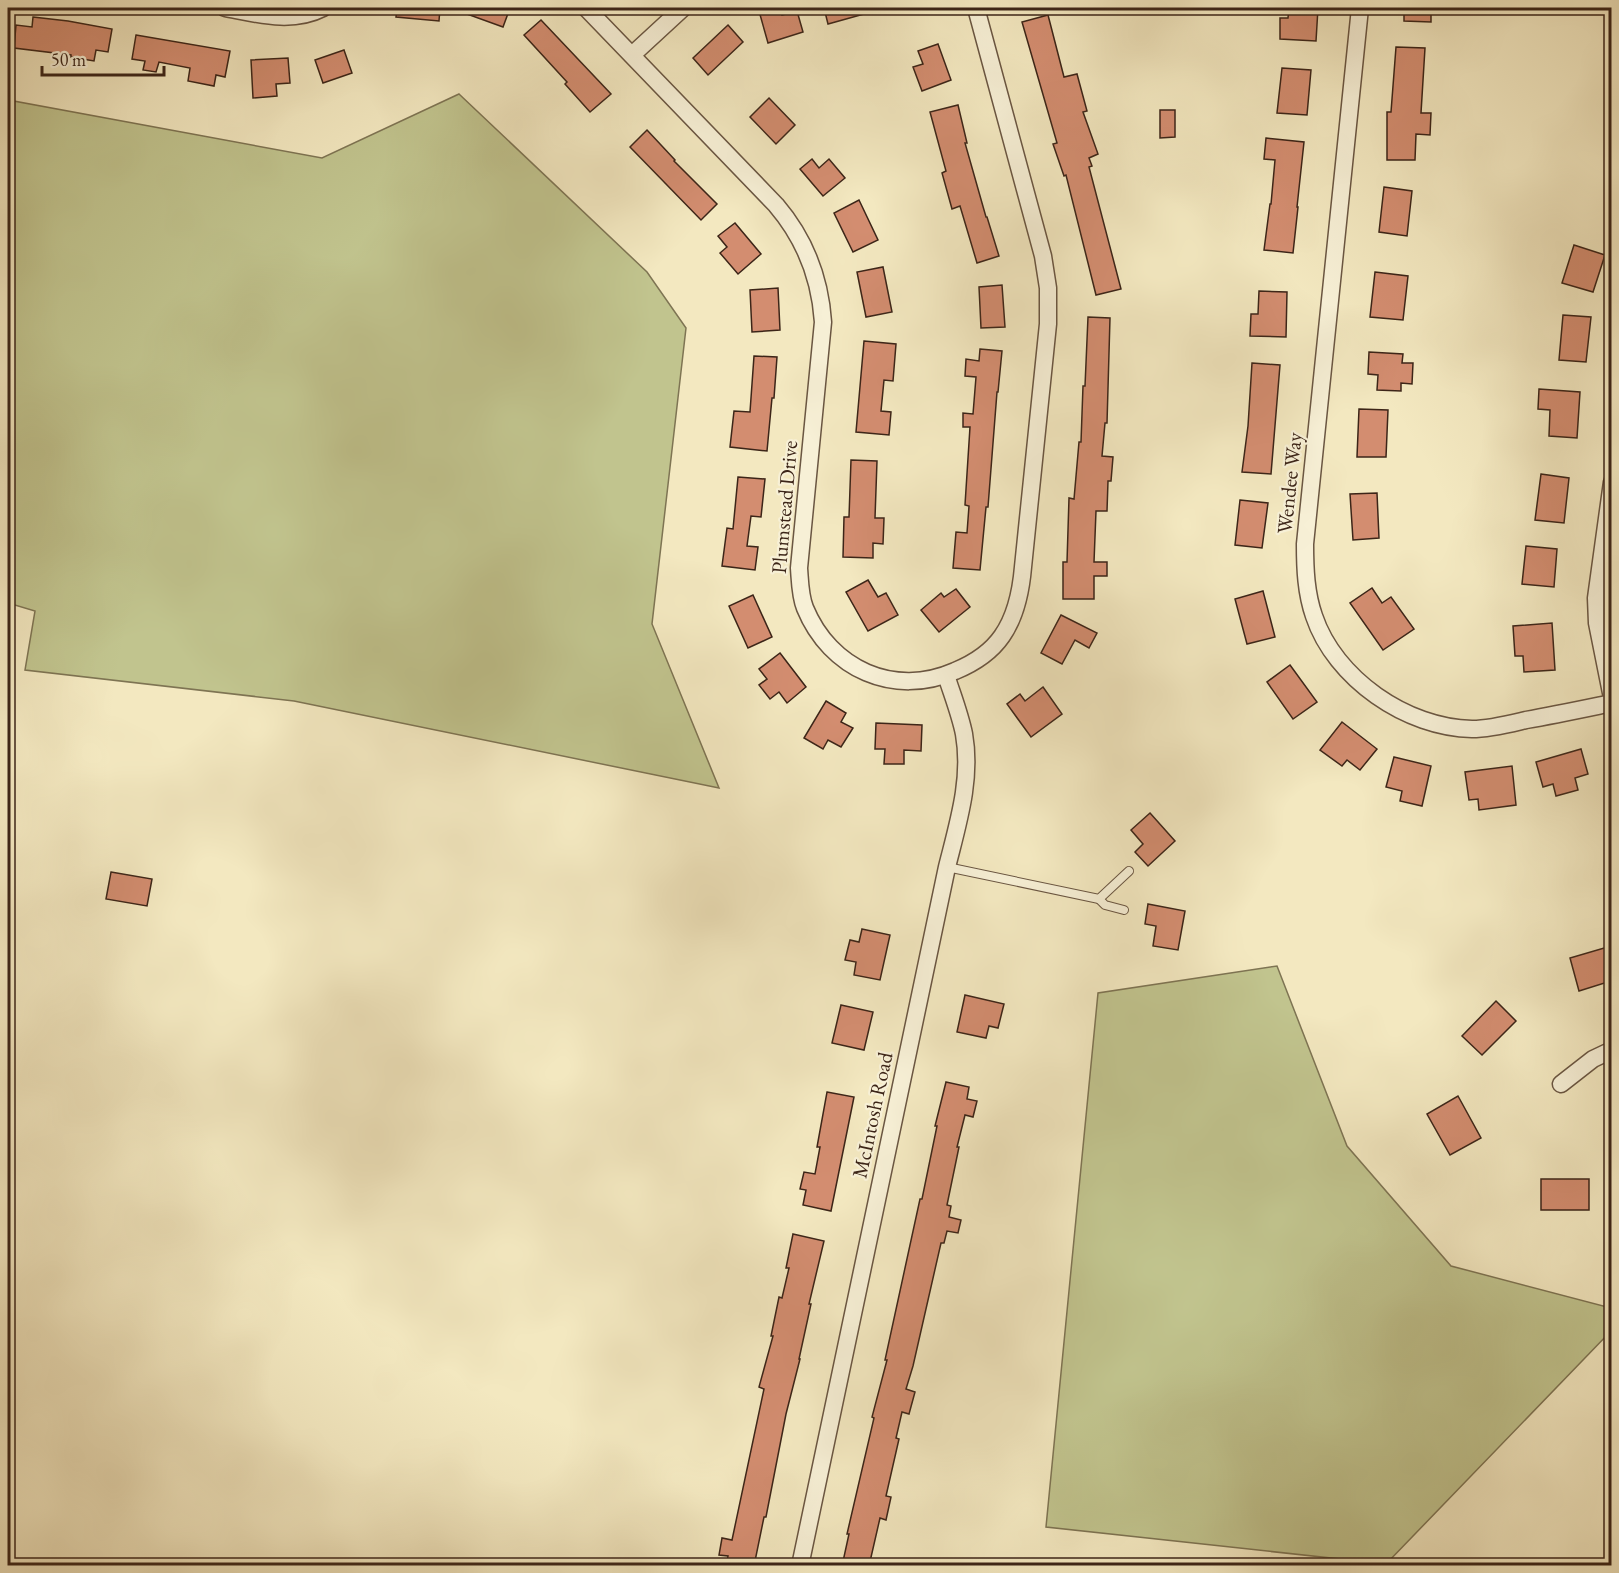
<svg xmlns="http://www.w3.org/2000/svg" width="1619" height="1573" viewBox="0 0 1619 1573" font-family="'EB Garamond',serif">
<rect width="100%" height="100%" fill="#f3e8c0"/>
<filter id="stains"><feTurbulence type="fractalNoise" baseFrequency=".00333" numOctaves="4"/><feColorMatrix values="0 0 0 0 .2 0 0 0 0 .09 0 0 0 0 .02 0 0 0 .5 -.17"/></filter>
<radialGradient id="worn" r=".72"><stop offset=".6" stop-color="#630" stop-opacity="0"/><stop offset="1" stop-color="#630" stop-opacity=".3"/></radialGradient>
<g fill="#c1c48e" stroke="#7e7453" stroke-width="1.5">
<polygon points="459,94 647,272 686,328 652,624 719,788 294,701 25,670 35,611 8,603 8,100 322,158"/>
<polygon points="1277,966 1347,1146 1451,1266 1611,1308 1611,1331 1386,1564 1046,1527 1098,993"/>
</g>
<g fill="#d38d70" stroke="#3c2518" stroke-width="1.5">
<polygon points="397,8 440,8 439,21 396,17"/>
<polygon points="453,8 510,8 503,27 453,9"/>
<polygon points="772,8 780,8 782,15 797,11 803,32 768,43 759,11"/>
<polygon points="824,8 875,8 875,11 828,24"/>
<polygon points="1289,8 1318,8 1316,41 1280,39 1280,18 1288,18"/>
<polygon points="1404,8 1431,8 1431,22 1404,21"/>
<polygon points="1048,15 1064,77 1077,74 1087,111 1083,112 1098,154 1089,158 1092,166 1089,167 1121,289 1096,295 1066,175 1064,176 1053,144 1057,143 1022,22"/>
<polygon points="33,17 68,21 112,29 108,52 96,50 94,61 71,57 71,55 14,48 16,25 32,27"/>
<polygon points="541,20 611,94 590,112 565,84 567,82 524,35"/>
<polygon points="728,25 743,42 708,75 693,58"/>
<polygon points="136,35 230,51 225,77 216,75 214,86 188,81 190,68 159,62 156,72 143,70 145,61 132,59"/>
<polygon points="938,44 951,80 922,91 913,67 923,64 918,51"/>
<polygon points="1396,47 1425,48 1421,113 1431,113 1430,135 1416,134 1415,160 1387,160 1387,112 1391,112"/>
<polygon points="344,50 352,73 323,83 315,60"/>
<polygon points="288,58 290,83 276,84 277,96 253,98 251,60"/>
<polygon points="1282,68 1311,70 1307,115 1277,113"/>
<polygon points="769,98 795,125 776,144 750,117"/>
<polygon points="958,105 967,143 965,143 986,217 987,217 999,256 977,263 960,206 952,209 942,173 946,171 930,112"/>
<polygon points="1160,110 1175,110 1175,137 1160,138"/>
<polygon points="647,130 675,160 674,161 717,204 701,220 630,147"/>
<polygon points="1266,138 1304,142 1297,207 1298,207 1293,253 1264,250 1270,204 1271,204 1275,160 1264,159"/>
<polygon points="812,159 819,168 829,159 845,178 823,196 800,169"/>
<polygon points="1384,187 1412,191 1407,236 1379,232"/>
<polygon points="859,200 878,240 853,252 834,213"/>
<polygon points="735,223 761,254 738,274 720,253 727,247 718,236"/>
<polygon points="1574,245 1605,255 1593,292 1562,283"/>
<polygon points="883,267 892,312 866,317 857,272"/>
<polygon points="1375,272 1408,276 1403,320 1370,317"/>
<polygon points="1002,285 1005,327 981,328 979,287"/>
<polygon points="778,288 780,330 752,332 750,290"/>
<polygon points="1259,291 1287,292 1286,337 1250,336 1251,314 1258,314"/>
<polygon points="1563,315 1591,317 1586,362 1559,360"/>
<polygon points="1088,317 1110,318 1107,423 1105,423 1102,456 1113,457 1111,481 1108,481 1107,511 1096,511 1094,562 1107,562 1107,576 1094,576 1094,599 1063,599 1063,562 1067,562 1069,498 1074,499 1079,442 1081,442 1083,386 1085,386"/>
<polygon points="864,341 896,344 893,381 884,380 881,411 891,412 889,435 856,432"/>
<polygon points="980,349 1002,351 998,392 997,392 988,507 986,507 980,570 953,568 956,532 967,533 969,506 965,505 970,427 963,427 963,413 973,414 976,377 965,376 966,359 979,361"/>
<polygon points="1369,352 1403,354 1402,363 1413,363 1412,384 1401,383 1401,391 1377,390 1378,375 1368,374"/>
<polygon points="754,356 777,357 774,398 772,398 767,451 730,447 734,411 750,412"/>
<polygon points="1252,363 1280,365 1271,474 1242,472 1248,426"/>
<polygon points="1539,389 1580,392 1577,438 1549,436 1550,410 1538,409"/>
<polygon points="1359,409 1388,410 1386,457 1357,457"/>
<polygon points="851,460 877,461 875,518 884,518 883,544 873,543 873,558 843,557 844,517 849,517"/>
<polygon points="1541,474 1569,478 1564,523 1535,520"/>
<polygon points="738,477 765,479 761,517 751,516 747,546 758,547 755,570 722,566 727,528 733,529"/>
<polygon points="1377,493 1379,538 1353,540 1350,494"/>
<polygon points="1240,500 1268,503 1262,548 1235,545"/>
<polygon points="1526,546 1557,549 1554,587 1522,584"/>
<polygon points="868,580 878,597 886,593 898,615 868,631 846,592"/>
<polygon points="1372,588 1382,603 1391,597 1414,629 1383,650 1350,603"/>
<polygon points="956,589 970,607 939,632 921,610 941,593 944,597"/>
<polygon points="1263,591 1275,637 1247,644 1235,599"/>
<polygon points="753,595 772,637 748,648 729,606"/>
<polygon points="1061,615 1097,633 1089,648 1075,640 1062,664 1041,653"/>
<polygon points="1552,623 1555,670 1524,672 1523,656 1515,656 1513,626"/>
<polygon points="780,653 806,687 787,703 779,692 770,699 759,685 767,679 759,669"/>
<polygon points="1290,665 1317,702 1293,719 1267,682"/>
<polygon points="1043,687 1062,714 1031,737 1007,704 1020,694 1025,701"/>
<polygon points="826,701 846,713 841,722 853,728 841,747 828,740 823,749 804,738"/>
<polygon points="1342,722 1377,749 1360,770 1347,760 1342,766 1320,750"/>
<polygon points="876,723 922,725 921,751 904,750 904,764 884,764 885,749 875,749"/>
<polygon points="1581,749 1588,774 1575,778 1578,790 1556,796 1553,784 1543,787 1536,762"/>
<polygon points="1394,757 1431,766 1422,806 1400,801 1402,791 1386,787"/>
<polygon points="1512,766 1516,805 1479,810 1478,799 1469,800 1465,772"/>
<polygon points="1150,813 1175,841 1148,866 1135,852 1143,844 1131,830"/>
<polygon points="111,872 152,879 147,906 106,899"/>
<polygon points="1148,904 1185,911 1178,950 1153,946 1156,926 1145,924"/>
<polygon points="862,929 890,935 880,980 854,975 856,962 845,960 850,940 859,942"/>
<polygon points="1611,946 1611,981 1579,991 1570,958"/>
<polygon points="965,995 1004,1004 998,1028 989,1026 986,1038 957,1032"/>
<polygon points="1496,1001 1516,1021 1482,1055 1462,1036"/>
<polygon points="841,1005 873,1012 864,1050 832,1043"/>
<polygon points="946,1082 969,1087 967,1099 977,1101 973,1117 965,1115 957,1147 959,1147 947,1205 951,1206 949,1217 961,1220 958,1233 947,1231 944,1243 941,1243 913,1366 906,1389 915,1392 909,1414 902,1412 896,1438 899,1439 886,1496 891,1497 886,1520 880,1518 869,1566 842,1566 849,1534 847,1534 874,1418 872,1417 887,1360 885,1360 920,1199 922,1199 937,1126 935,1126"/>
<polygon points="827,1092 854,1097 831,1211 803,1205 806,1190 800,1189 804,1172 815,1174 820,1147 817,1147"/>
<polygon points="1458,1096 1481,1138 1450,1155 1427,1114"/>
<rect x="1541" y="1179" width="48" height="31"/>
<polygon points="793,1234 824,1241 809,1304 811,1304 799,1359 800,1359 786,1414 766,1517 764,1517 754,1566 726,1566 728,1556 719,1555 722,1538 732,1540 764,1389 759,1387 773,1336 771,1336 779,1297 782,1298 789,1268 786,1268"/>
</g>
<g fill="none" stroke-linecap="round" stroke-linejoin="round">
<defs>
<g id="service">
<polyline points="947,867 1099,899 1129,871"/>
<polyline points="1099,899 1105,905 1124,910"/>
</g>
<g id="minor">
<path d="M 225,8 C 257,14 292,24 323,8"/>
<path d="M 586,8 L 776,205 C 805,239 820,277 823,322 L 799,568 C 800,581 800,596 805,608 C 830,669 894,698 955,671 C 972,664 991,652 1002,636 C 1016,616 1021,591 1023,567 L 1048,324 L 1048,288 L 1043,256 L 976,8"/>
<path d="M 1360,8 L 1305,544 C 1305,569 1306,593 1314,616 C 1335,679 1407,728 1472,729 C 1490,729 1509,724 1526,720 C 1555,715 1583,709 1612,703"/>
<polyline points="632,55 683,8"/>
<polyline points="1612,482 1596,598 1597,623 1612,698"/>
<polyline points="1561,1084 1593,1059 1612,1050"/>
<path d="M 800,1566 L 947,867 C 958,823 972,779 964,734 C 960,714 952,694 946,675"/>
</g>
</defs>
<use href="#service" stroke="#6a5642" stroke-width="10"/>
<use href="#minor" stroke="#6a5642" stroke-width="19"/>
<use href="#service" stroke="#f7f0d6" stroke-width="8"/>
<use href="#minor" stroke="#f7f0d6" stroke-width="16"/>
</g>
<g text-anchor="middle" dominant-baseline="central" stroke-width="4.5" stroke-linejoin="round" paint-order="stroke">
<g font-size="21" fill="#3c2518" stroke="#f7f0d6">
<text transform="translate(1289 483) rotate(-84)">Wendee Way</text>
<text transform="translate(784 507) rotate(-85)">Plumstead Drive</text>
<text transform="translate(872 1115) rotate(-78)">McIntosh Road</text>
</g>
</g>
<rect width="1619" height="1573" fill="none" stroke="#f3e8c0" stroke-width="30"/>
<rect x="9" y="9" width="1601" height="1555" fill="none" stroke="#3c2518" stroke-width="3"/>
<rect x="15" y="15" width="1589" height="1543" fill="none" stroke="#3c2518" stroke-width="1.5"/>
<path d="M42 66v9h122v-9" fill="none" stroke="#3c2518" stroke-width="3"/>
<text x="51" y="66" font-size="18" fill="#3c2518" stroke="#f7f0d6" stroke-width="4.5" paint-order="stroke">50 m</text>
<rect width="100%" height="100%" filter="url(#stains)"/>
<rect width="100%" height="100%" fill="url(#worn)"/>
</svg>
